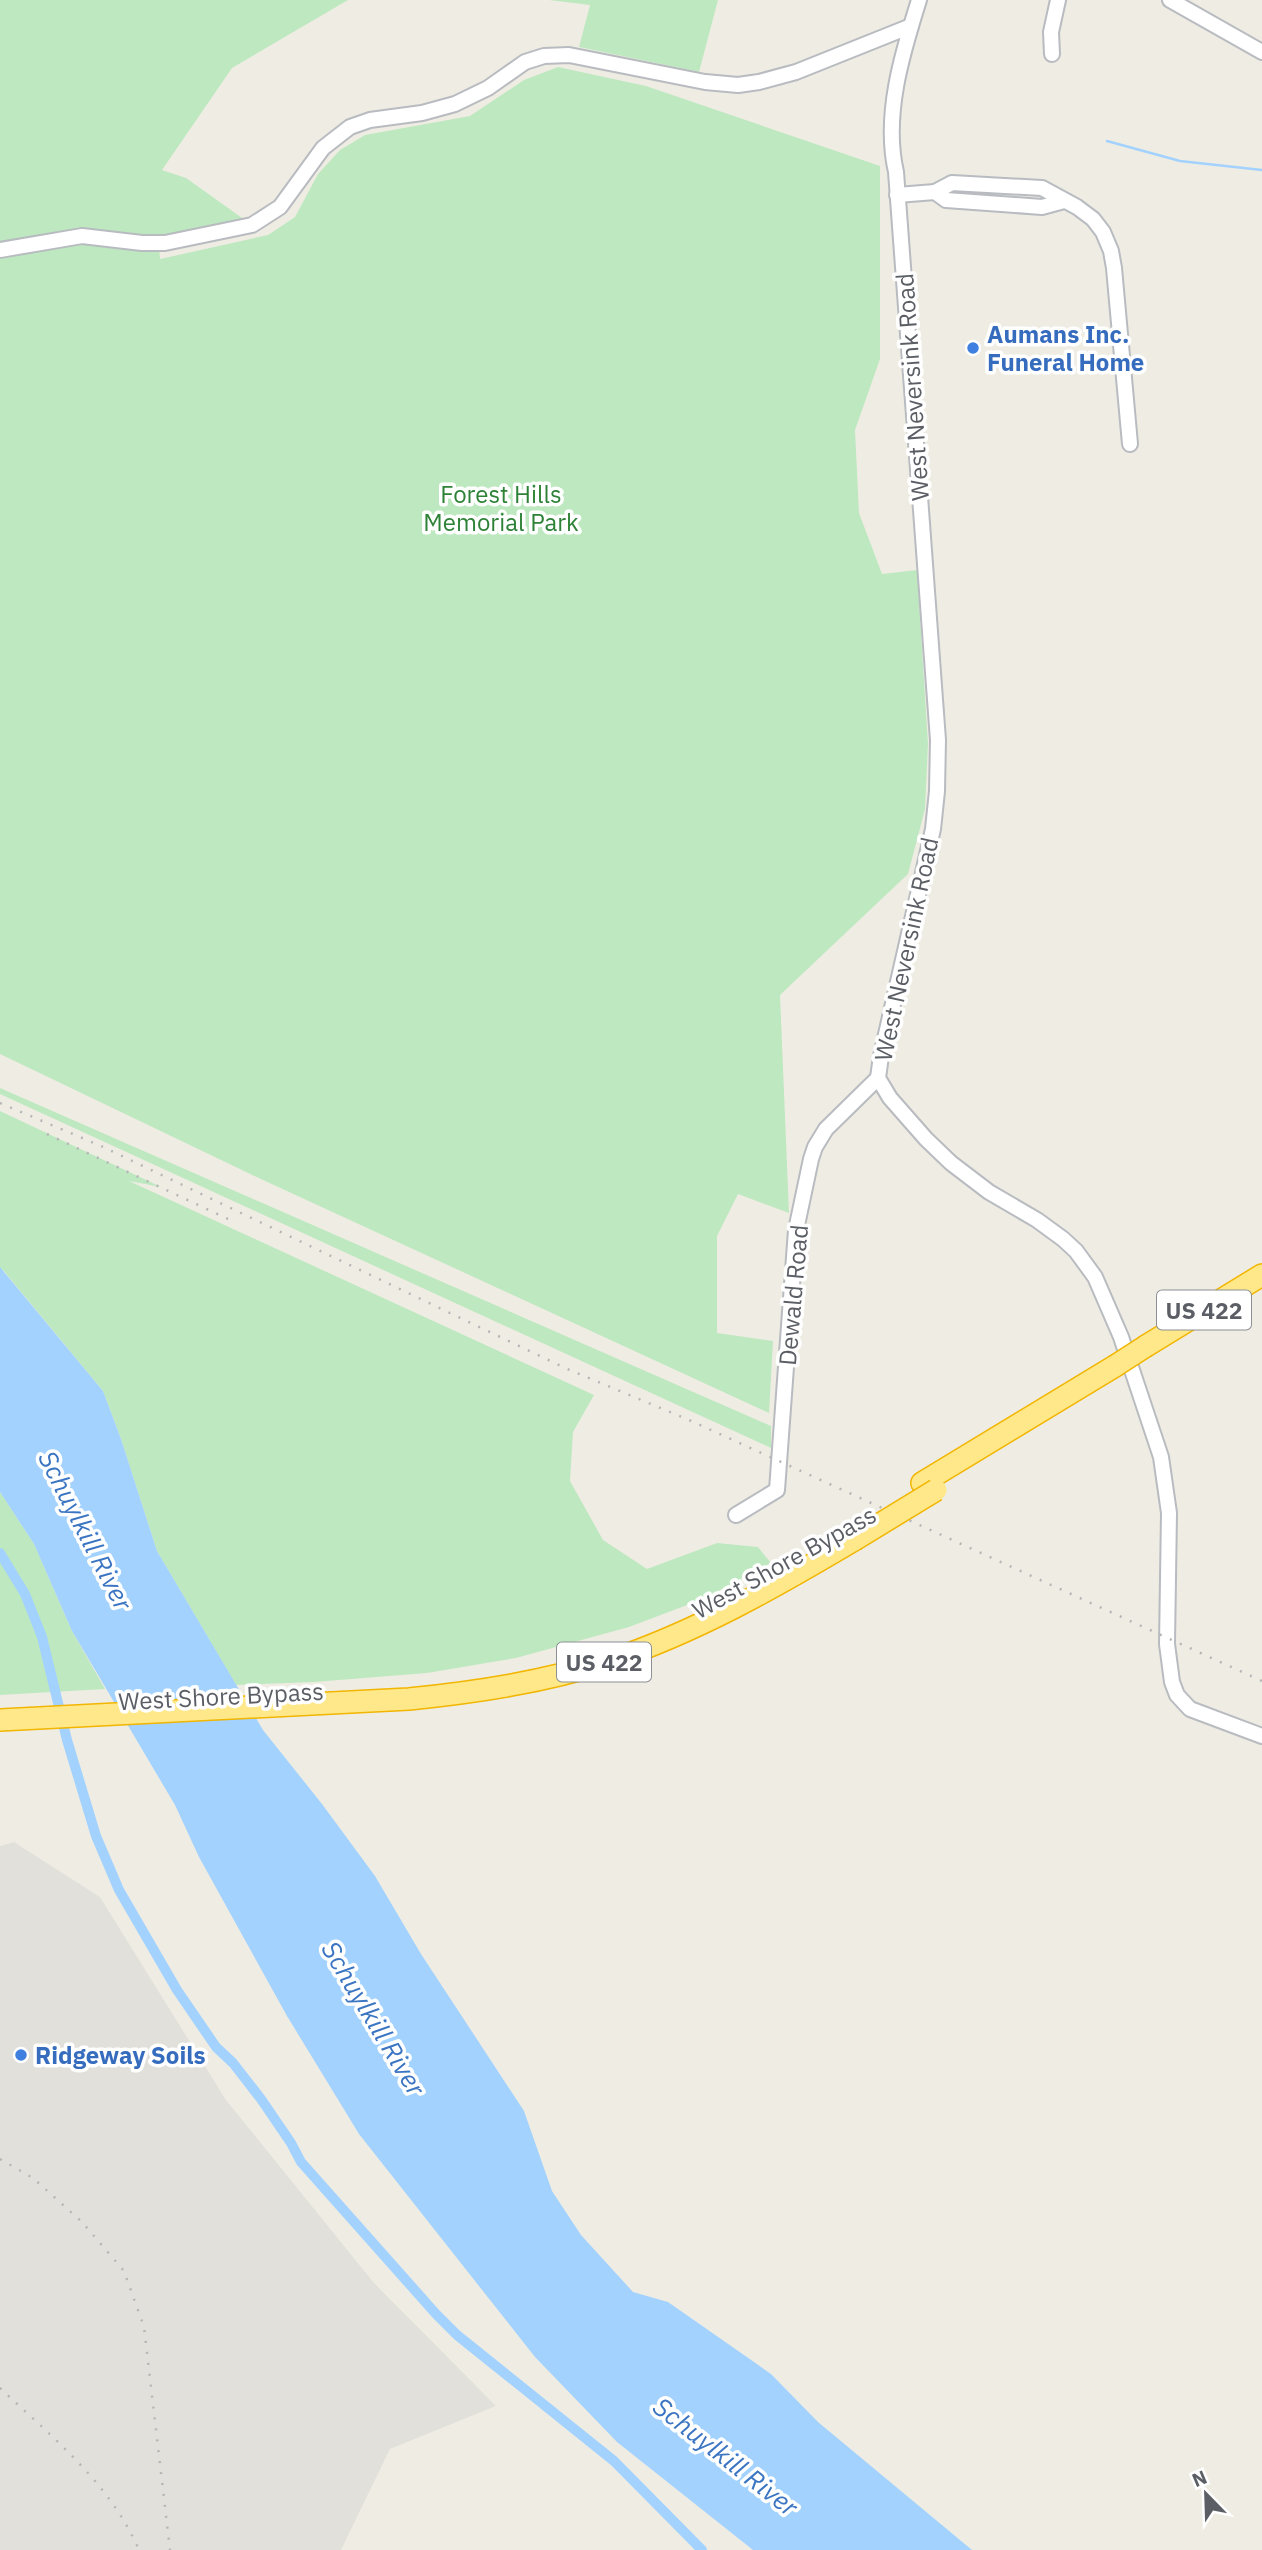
<svg xmlns="http://www.w3.org/2000/svg" width="1262" height="2550" viewBox="0 0 1262 2550" font-family="'IBM Plex Sans',sans-serif">
<rect width="100%" height="100%" fill="#efede3"/>
<polygon fill="#e2e0db" points="14,1842 100,1897 226,2100 374,2283 496,2406 390,2449 341,2550 0,2550 0,1846"/>
<g fill="#bee8c0">
<polygon points="0,0 348,0 232,68 162,170 186,178 252,225 159,243 160,259 268,235 295,217 318,174 340,150 365,135 470,116 524,80 558,67 646,86 880,166 880,359 855,430 859,513 882,574 917,570 928,744 925,809 908,874 780,995 789,1213 738,1194 717,1236 717,1333 773,1341 769,1413 263,1180 0,1054"/>
<polygon points="549,0 718,0 699,72 579,47 590,5"/>
<polygon points="0,1088 771,1426 771,1448 0,1094"/>
<polygon points="0,1111 161,1187 129,1181 594,1395 573,1432 570,1481 603,1540 647,1569 717,1543 758,1547 771,1563 703,1599 629,1627 516,1658 427,1673 314,1682 236,1685 157,1551 121,1439 103,1391 3,1270 0,1273"/>
<polygon points="0,1492 34,1544 72,1631 105,1689 0,1695"/>
</g>
<polygon fill="#a3d2ff" points="0,1267 103,1391 121,1439 157,1551 263,1730 322,1804 375,1876 421,1954 524,2111 552,2191 581,2235 633,2292 668,2302 771,2374 818,2422 972,2550 753,2550 617,2442 535,2357 359,2134 287,2016 199,1857 175,1805 72,1631 34,1544 0,1492"/>
<g fill="none" stroke-linecap="round" stroke-linejoin="round">
<polyline stroke="#a3d2ff" stroke-width="2.5" points="1107,141 1180,161 1262,170"/>
<polyline stroke="#a3d2ff" stroke-width="10" points="0,1553 25,1594 42,1637 67,1740 96,1836 119,1890 177,1990 216,2047 233,2063 261,2099 291,2143 301,2162 436,2314 457,2335 614,2461 702,2550"/>
<defs>
<g id="minor">
<path d="M 919,0 C 902,54 883,116 896,172 L 938,740 L 937,791 L 933,829 L 881,1056 L 878,1078 L 890,1098 L 926,1139 L 951,1163 L 989,1192 L 1037,1220 L 1063,1239 L 1076,1251 L 1095,1277 L 1121,1337 L 1161,1457 L 1169,1513 L 1167,1644 L 1172,1682 L 1177,1695 L 1190,1709 L 1262,1736"/>
<polyline points="1170,0 1262,52"/>
<polyline points="1052,54 1051,32 1058,0"/>
<polyline points="897,195 935,192"/>
<polyline points="1064,201 1042,207 946,200 935,192 952,183 1042,188 1077,207 1093,219 1103,232 1111,251 1114,268 1130,444"/>
<polyline points="0,250 82,236 142,243 165,243 252,225 280,207 323,148 350,127 370,120 422,113 455,104 488,88 525,62 544,56 569,55 705,82 738,85 759,82 796,72 911,26"/>
<polyline points="736,1515 777,1490 796,1230 811,1159 815,1147 826,1129 878,1078"/>
</g>
<g id="highway">
<polyline points="1146,1346 1262,1275"/>
<polyline points="922,1483 1115,1366"/>
<path d="M 0,1720 L 409,1699 C 477,1692 544,1682 609,1661 C 696,1632 775,1587 854,1540"/>
</g>
</defs>
<use href="#minor" stroke="#b8bbc0" stroke-width="18"/>
<use href="#highway" stroke="#f2b500" stroke-width="24"/>
<use href="#minor" stroke="#fff" stroke-width="14"/>
<use href="#highway" stroke="#ffe88a" stroke-width="21"/>
<g stroke="#b5b6b6" stroke-width="2.5" stroke-dasharray="2 9" stroke-linecap="butt">
<polyline points="0,1103 101,1146 565,1368 689,1420 1262,1681"/>
<polyline points="47,1134 228,1219"/>
<polyline points="0,2159 33,2178 82,2222 124,2271 144,2327 170,2550"/>
<path d="M 0,2388 C 52,2437 110,2483 139,2550"/>
</g>
<defs>
<g id="highway-bridge">
<polyline points="1115,1366 1146,1346"/>
<polyline points="854,1540 936,1490"/>
</g>
</defs>
<use href="#highway-bridge" stroke="#f2b500" stroke-width="24" stroke-linecap="butt"/>
<use href="#highway-bridge" stroke="#ffe88a" stroke-width="21"/>
</g>
<g fill="#3f7fe0" stroke="#fff" stroke-width="2.5">
<circle cx="973" cy="348" r="7"/>
<circle cx="21" cy="2055" r="7"/>
</g>
<g text-anchor="middle" dominant-baseline="central" stroke-width="7" stroke-linejoin="round" paint-order="stroke">
<g fill="#fff" stroke="#8c8f93" stroke-width="2">
<rect x="1157" y="1290.5" width="94" height="39" rx="5"/>
<rect x="557" y="1642.5" width="94" height="39" rx="5"/>
</g>
<g font-size="23" font-weight="bold" fill="#5b5f65">
<text x="1204" y="1310">US 422</text>
<text x="604" y="1662">US 422</text>
</g>
<g font-size="24" font-weight="bold" fill="#366cbe" stroke="#fff" text-anchor="start">
<text x="987" y="334">Aumans Inc.<tspan x="987" dy="28">Funeral Home</tspan></text>
<text x="35" y="2055">Ridgeway Soils</text>
</g>
<g font-size="24" fill="#5b5f65" stroke="#fff">
<text transform="translate(912 387) rotate(-94)">West Neversink Road</text>
<text transform="translate(906 949) rotate(-78)">West Neversink Road</text>
<text transform="translate(793 1295) rotate(-85)">Dewald Road</text>
<text transform="translate(784 1562) rotate(-29)">West Shore Bypass</text>
<text transform="translate(221 1696) rotate(-3)">West Shore Bypass</text>
</g>
<g font-size="24" fill="#2e8237" stroke="#fff">
<text x="501" y="494">Forest Hills<tspan x="501" dy="28">Memorial Park</tspan></text>
</g>
<g font-size="26" font-style="italic" fill="#3b75c2" stroke="#fff">
<text transform="translate(86 1530) rotate(63)">Schuylkill River</text>
<text transform="translate(374 2018) rotate(59)">Schuylkill River</text>
<text transform="translate(726 2456) rotate(38)">Schuylkill River</text>
</g>
</g>
<g transform="translate(1206 2494) rotate(337)" stroke="#ffffff" stroke-width="5" paint-order="stroke">
<path d="M0-5L12 26L0 18L-12 26Z" fill="#5b5f65"/>
<text y="-10" font-size="19" font-weight="bold" text-anchor="middle" fill="#5b5f65">N</text>
</g>
</svg>
